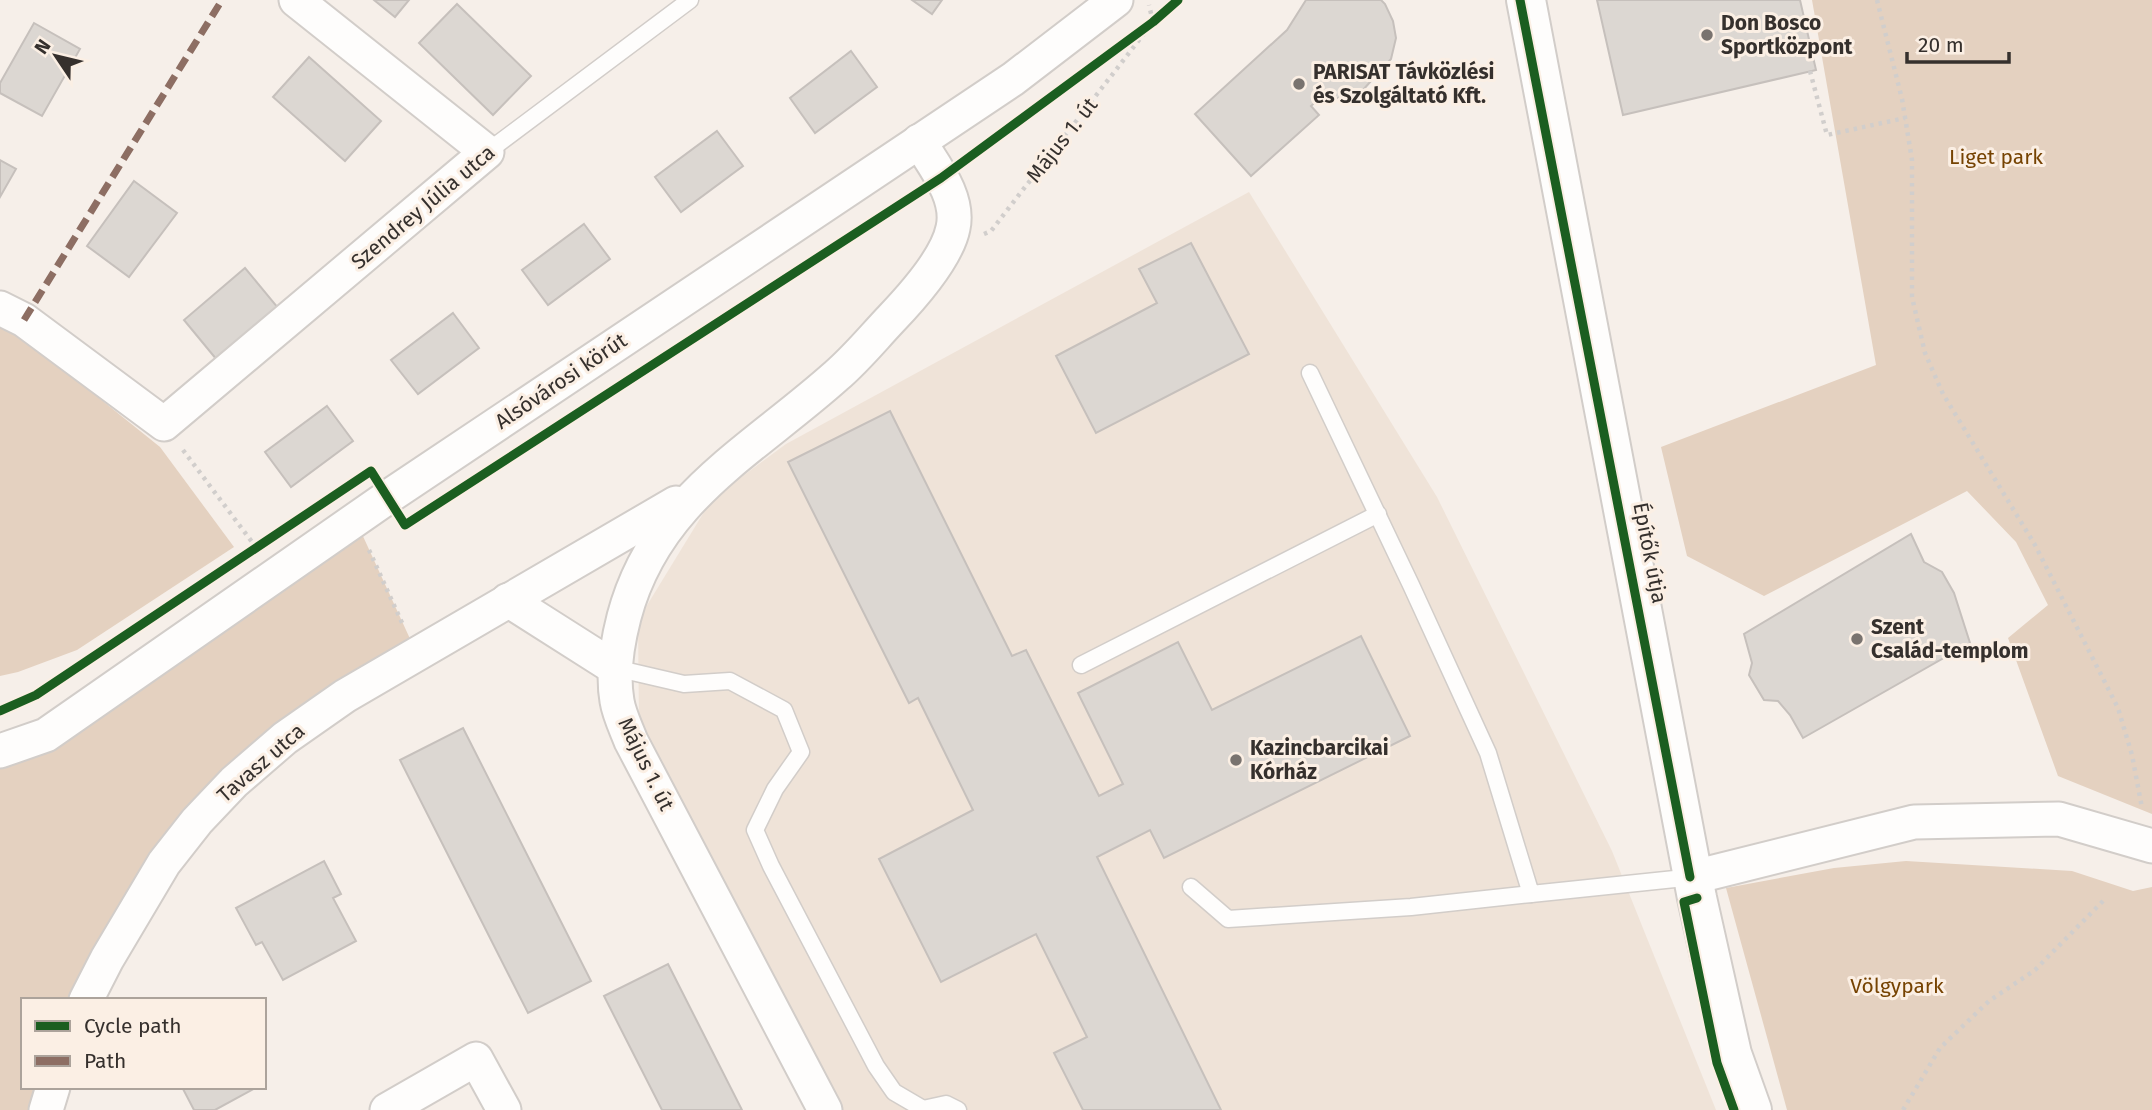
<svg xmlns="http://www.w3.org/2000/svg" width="2152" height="1110" viewBox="0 0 2152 1110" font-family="'Fira Sans',sans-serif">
<rect width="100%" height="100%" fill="#f6efe9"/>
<polygon fill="#efe3d8" points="1249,192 1437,497 1612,851 1716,1110 838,1110 639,724 638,620 712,499 786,444"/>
<g fill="#e4d1c0">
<polygon points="1812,0 2152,0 2152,814 2058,776 2008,638 2048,605 2016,542 1967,491 1764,596 1687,556 1661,447 1876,365"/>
<polygon points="0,326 23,337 160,447 234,547 77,650 18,672 0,676"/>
<polygon points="356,521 417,654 234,782 86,1000 23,1000 23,1087 53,1087 46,1110 0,1110 0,768"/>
<polygon points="1906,861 2072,871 2133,891 2152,887 2152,1110 1787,1110 1726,888 1834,868"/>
</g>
<g fill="#dcd7d2" stroke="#c6c0bc" stroke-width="2">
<polygon points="374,0 409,0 395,17"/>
<polygon points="912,0 942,0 932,14"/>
<polygon points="1306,0 1381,0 1385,4 1393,21 1396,38 1391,59 1362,91 1362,101 1336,98 1328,90 1311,106 1319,115 1251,176 1195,114 1287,30"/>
<polygon points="1597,0 1800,0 1816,70 1623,115"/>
<polygon points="457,4 531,76 493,115 419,43"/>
<polygon points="34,23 80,49 42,116 0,93 0,83"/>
<polygon points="851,51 877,87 815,133 790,98"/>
<polygon points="309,57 381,121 345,161 273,97"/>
<polygon points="717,131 743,166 681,212 655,177"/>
<polygon points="0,160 16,169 0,197"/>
<polygon points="134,181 177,213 129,277 87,246"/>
<polygon points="584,224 610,259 548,305 522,270"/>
<polygon points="1191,243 1249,354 1096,433 1056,356 1157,303 1139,269"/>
<polygon points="245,268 279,309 217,360 184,320"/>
<polygon points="453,313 479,348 418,394 391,360"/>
<polygon points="327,406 353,441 291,487 265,452"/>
<polygon points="890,411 1012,656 1026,650 1099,796 1123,784 1078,693 1178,642 1212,710 1361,636 1410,736 1164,858 1150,830 1097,857 1221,1110 1083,1110 1054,1053 1087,1037 1036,934 941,982 879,859 973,810 918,698 909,703 788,462"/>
<polygon points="1911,534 1924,562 1942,572 1954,593 1970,643 1803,738 1790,715 1778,701 1764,700 1749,675 1752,663 1744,634"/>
<polygon points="463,728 591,981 528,1013 400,760"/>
<polygon points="324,861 341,894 333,898 356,941 283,980 262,942 256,945 236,908"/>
<polygon points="668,964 742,1110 662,1110 604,996"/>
<polygon points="182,1087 257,1087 215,1110 194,1110"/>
</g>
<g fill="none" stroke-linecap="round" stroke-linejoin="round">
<defs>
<g id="lane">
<polyline points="487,152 690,0"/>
<polyline points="1310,373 1411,585 1488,753 1531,894 1694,877"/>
<polyline points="1081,665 1378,514"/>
<polyline points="615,668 684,684 730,681 784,710 801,752 775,789 755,830 771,866 876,1066 894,1092 923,1109 946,1104 958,1110"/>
<polyline points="1191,887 1228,919 1411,907 1531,894"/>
</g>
<g id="street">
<polyline points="0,308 24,320 164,424 487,152 296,0"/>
<polyline points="508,600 615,668"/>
<polyline points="0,751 46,735 388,497 1013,79 1116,0"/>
<polyline points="1694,877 1914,822 2059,819 2152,846"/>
<polyline points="86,1000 107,959 164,863 197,821 234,782 285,738 345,696 676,503"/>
<polyline points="46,1110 53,1087"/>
<polyline points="387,1110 476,1059 504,1110"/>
<path d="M 825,1110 L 631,741 C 626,728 619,714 617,701 C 612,673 617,644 624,617 C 655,499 751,452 836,376 C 856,359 873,338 891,319 C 912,297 947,258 953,228 C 960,197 934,166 919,141"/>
</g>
<polyline id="secondary" points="1526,0 1697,898 1732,1054 1752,1110"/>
</defs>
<use href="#lane" stroke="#d2cdc9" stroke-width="19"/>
<use href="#street" stroke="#d2cdc9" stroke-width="37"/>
<use href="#secondary" stroke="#d2cdc9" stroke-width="42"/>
<g stroke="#d1cecc" stroke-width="4.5" stroke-dasharray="3.5 5" stroke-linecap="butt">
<polyline points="1877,0 1902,99 1912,160 1912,297 1925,353 1943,394 2035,545 2118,708 2132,755 2142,808"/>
<polyline points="1810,71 1827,135 1905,118"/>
<polyline points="984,234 991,231 1153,22 1149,5"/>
<polyline points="183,450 258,550"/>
<polyline points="369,550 403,625"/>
<polyline points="1903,1110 1940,1048 1989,1001 2035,970 2106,898"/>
</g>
<use href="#lane" stroke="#fefdfc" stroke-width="16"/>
<use href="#street" stroke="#fefdfc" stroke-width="33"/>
<use href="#secondary" stroke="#fefdfc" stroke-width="38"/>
<polyline stroke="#8d6e63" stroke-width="7" stroke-dasharray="14 7" stroke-linecap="butt" points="24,320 222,0"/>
<defs>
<g id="cycleway">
<polyline points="1520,0 1690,877"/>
<polyline points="0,711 36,695 371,471 405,525 941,178 1153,22 1178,0"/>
<polyline points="1697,898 1684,902 1717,1063 1734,1110"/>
</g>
</defs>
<use href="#cycleway" stroke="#fbefe4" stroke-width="13"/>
<use href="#cycleway" stroke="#1b5e20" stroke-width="9"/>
</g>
<g fill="#79736f" stroke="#fbefe4" stroke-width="2.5">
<circle cx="1707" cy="35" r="7"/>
<circle cx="1299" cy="84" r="7"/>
<circle cx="1857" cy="639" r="7"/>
<circle cx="1236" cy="760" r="7"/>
</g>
<g text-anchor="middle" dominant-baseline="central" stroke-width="6" stroke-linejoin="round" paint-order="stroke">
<g font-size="21" font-weight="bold" fill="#35302d" stroke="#fbefe4" text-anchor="start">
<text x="1721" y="23">Don Bosco<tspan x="1721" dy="24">Sportközpont</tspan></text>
<text x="1313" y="72">PARISAT Távközlési<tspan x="1313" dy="24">és Szolgáltató Kft.</tspan></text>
<text x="1871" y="627">Szent<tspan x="1871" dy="24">Család-templom</tspan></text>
<text x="1250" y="748">Kazincbarcikai<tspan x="1250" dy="24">Kórház</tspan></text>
</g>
<g font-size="21" fill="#35302d" stroke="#fbefe4">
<text transform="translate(1062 140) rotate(-52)">Május 1. út</text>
<text transform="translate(423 207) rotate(-40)">Szendrey Júlia utca</text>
<text transform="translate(561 381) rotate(-34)">Alsóvárosi körút</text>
<text transform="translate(1650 553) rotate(79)">Építők útja</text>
<text transform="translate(261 763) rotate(-41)">Tavasz utca</text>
<text transform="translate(646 764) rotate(64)">Május 1. út</text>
</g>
<g font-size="21" fill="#764302" stroke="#fbefe4">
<text x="1996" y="157">Liget park</text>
<text x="1897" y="986">Völgypark</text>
</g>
</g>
<rect x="21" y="998" width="245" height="91" fill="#fbefe4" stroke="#aca39b" stroke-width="2"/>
<rect x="35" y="1021" width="35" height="10" fill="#1b5e20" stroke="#aca39b" stroke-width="2"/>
<text x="84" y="1033" font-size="21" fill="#35302d">Cycle path</text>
<rect x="35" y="1056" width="35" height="10" fill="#8d6e63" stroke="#aca39b" stroke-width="2"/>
<text x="84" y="1068" font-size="21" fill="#35302d">Path</text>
<g transform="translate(56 56) rotate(305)" stroke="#fbefe4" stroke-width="5" paint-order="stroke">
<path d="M0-5L12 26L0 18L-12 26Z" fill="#35302d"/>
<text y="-10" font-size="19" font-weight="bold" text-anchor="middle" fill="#35302d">N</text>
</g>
<path d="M1907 52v10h102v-10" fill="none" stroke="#35302d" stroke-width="3.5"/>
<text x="1918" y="52" font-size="21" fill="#35302d" stroke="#fbefe4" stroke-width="5" paint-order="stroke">20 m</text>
</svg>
